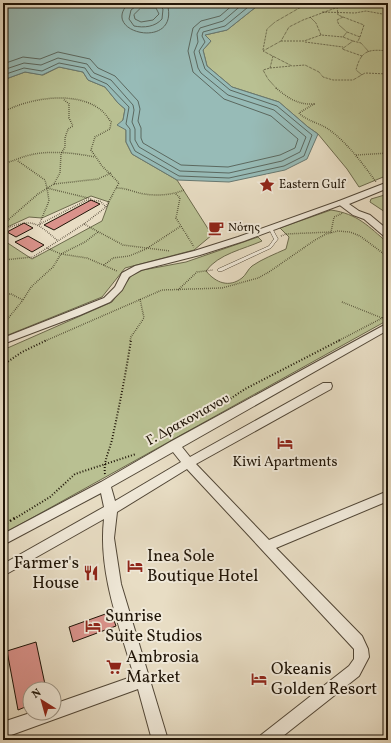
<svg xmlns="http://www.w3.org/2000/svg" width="391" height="743" viewBox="0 0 391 743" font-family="Vollkorn,serif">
<rect width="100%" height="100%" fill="#e8ddc4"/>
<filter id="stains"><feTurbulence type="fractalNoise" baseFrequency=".005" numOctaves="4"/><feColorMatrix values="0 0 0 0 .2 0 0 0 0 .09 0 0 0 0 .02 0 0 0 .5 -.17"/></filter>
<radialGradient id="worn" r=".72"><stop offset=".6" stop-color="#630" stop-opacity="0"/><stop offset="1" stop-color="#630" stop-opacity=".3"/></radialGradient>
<g fill="#b9c092" stroke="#6c6a4c">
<polygon points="261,3 388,3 388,175 359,187 347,169 318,134 308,127 279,102 232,87 207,66 203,50 211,41 205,35 227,30"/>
<polygon points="59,67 83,72 88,80 105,87 118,103 125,109 123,120 126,130 126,142 132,154 177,180 212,235 194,250 125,268 102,297 3,337 3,240 32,259 102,221 109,202 91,196 42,218 29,217 3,229 3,80 25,72 43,75"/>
<polygon points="388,194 388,214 370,202 371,199"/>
<path d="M 331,210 C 358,214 368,226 388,243 L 388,320 L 3,534 L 3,350 L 112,302 L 131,276 L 143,270 L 186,262 L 258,237 L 262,241 C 244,249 218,254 206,271 C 216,283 229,288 242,278 C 246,275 248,269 252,266 C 262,259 275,254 286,249 L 289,237 L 280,228 Z"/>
</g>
<polygon fill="#97bbb7" stroke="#677871" points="3,3 261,3 227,30 205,35 211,41 203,50 207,66 232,87 279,102 308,127 318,134 307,159 285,170 229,182 177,180 132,154 126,142 126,130 117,125 123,120 125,109 118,103 105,87 88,80 83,72 59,67 42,75 25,72 3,80"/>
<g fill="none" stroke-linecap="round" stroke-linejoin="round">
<g stroke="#5b685f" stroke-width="1">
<path d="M 129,3 C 97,33 182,52 167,3"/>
<path d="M 140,3 L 131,10 L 129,19 L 134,26 C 144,28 155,27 162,19 L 163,9 L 157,3"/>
<polygon points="141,8 156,8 159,14 153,20 141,22 135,19 134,15"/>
<polyline points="3,64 23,57 40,59 58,52 90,59 98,68 115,76 138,101 140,109 138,121 141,128 141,138 143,143 181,165 228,167 280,155 295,148 298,139 271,116 224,99 193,72 188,51 193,28 201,21 220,16 235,3"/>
<polyline points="3,70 24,63 41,65 58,58 87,64 94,73 111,80 133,105 134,110 132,122 135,129 135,140 139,147 180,171 229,173 282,161 300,152 306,137 274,110 228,95 201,73 198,68 194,52 198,42 197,34 200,28 223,21 244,3"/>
<polyline points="3,75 24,68 42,71 59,63 85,68 91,77 107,84 129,107 126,124 130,129 130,141 135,151 179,176 229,178 284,166 304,156 312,135 277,106 230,90 205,69 199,51 205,42 202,36 203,32 225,26 253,3"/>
</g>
</g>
<g fill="#da928b" stroke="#1f1407">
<polygon points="91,200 100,204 54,230 44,225"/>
<polygon points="24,223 33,228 16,237 7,232"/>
<polygon points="28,236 44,245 32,252 15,242"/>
<polygon points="111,612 116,626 73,642 69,627"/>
<polygon points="36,642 46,689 30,689 30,705 18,710 7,651"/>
</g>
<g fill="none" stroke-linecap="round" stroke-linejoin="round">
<defs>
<polygon id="service" points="270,228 272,228 278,239 271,248 222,271 218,271 218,269 269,246 274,239 269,229"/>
<g id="minor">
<polygon points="339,201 342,201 346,203 244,241 200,255 141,270 129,277 122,290 110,302 80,315 3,344 3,338 104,298 115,287 122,273 135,266 194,251 238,237"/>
<path d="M 388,323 L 388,330 L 182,447 L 190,457 L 323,383 L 331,383 L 332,386 L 331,389 L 196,464 L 269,540 L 388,491 L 388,501 L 276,548 L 362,636 L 368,649 L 369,657 L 359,676 L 278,740 L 258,740 L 261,735 L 349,666 L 354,659 L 354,649 L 187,469 L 117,512 L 114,538 L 121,584 L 168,740 L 152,740 L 138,689 L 3,738 L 3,722 L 30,713 L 54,713 L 54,704 L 134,676 C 119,625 98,572 104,519 L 3,576 L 3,564 L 104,507 L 101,493 L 3,545 L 3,534 L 101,482 L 170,442 ZM 173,452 L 181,462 L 115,501 L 111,487 Z"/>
</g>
<polygon id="tertiary" points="388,182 388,188 349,204 359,211 370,215 388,230 388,238 385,237 364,219 353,215 337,203 339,201"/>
</defs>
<use href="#service" stroke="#514636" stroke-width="1"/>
<use href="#minor" stroke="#514636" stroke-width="2"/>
<use href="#tertiary" stroke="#514636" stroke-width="2"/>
<g stroke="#1f1407" stroke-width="1" stroke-dasharray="0.5 1" stroke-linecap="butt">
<polyline points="349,3 303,20 289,27 281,41 263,51 292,66 305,65 319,72 323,77 333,80 353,80 365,73 388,74"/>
<polyline points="337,7 338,15 343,17 337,20 339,25 347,32 343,37"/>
<polyline points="322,12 355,13 366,11 388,15"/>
<polyline points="384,14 388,19"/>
<polyline points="310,17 316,23 321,35"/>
<polyline points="343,17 364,25 360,37"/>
<polyline points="347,32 360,37 358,41"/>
<polyline points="281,41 304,41 321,35 343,37 353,41 342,49 362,56"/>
<polyline points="353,41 361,43 369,52"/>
<polyline points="305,42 343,47"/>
<polyline points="263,50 267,29 275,22 308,3"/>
<polyline points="273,56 270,68 263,70 268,79 277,89"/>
<polyline points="270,68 291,66"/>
<path d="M 362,75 L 356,70 C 361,50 369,49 388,51"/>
</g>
<g stroke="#1f1407" stroke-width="1.5" stroke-dasharray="0.5 1.5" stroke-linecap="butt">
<path d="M 276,88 C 288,98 298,105 314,104 L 299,113 C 308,122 321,123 331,131 C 349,145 363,164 376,182"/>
<path d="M 3,112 C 29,98 76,90 101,110 C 105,113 108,118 111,122 L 110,129 L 95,137 L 91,150 L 102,166 L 119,183 L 116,188"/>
<polyline points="356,155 388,153"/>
<polyline points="18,161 45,180 47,188"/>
<path d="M 3,163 C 13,162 20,157 30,155 C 50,150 75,153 95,157"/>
<polyline points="54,184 98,179 111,173"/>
<polyline points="176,194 180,198 176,218 194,247"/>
<polyline points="40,224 87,200 100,201 106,207"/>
<polyline points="84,224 123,245 170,251"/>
<polyline points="39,225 49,201 47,188 92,199"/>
<polyline points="3,227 8,220 38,194 54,184 60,173 61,154 65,147 65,138 68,129 73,126 69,118 69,104 63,99"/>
<path d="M 3,230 C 32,218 35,221 58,241"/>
<polyline points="281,236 286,234 331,232 334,217 343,213"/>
<path d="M 47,248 L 84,224 L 106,207 L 116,188 C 127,188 133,192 144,194 C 156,196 173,195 184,190"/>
<polyline points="3,260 33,257 47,248 61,254 87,258 117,271"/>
<polyline points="104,265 113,258 129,256 146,249 181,226"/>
<polyline points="178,290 197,272 213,270"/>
<polyline points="3,294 11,294 23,300 31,287 53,267 61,254 85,242 98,232"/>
<polyline points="342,302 382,318"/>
<polyline points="3,322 6,321 23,300"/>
<polyline points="45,341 162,290 222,288 258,278 269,272 315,240 326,234 338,231 350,232 360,236 388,257"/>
<polyline points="130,341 131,337 144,318 140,299"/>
<polyline points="338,341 388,315"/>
</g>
<g stroke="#1f1407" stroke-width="2" stroke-dasharray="1 2" stroke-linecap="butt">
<polyline points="3,365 22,352 47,340"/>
<polyline points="203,417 245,389 340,340"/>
<path d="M 105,474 C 103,460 111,448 113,435 C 120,403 126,372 131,340"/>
<polyline points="14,519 50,497 75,474 136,454"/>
</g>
<polyline stroke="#1f1407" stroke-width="2.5" stroke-dasharray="1.5 2.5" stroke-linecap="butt" points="3,525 15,518"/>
<use href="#service" fill="#f0e9d9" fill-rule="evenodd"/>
<use href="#minor" fill="#f0e9d9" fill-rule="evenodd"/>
<use href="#tertiary" fill="#f0e9d9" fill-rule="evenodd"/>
</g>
<defs>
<symbol id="sight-bare" viewBox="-9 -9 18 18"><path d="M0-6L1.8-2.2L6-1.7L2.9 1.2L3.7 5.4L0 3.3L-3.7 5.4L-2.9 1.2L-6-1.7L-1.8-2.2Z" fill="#8f2418" stroke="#f0e9d9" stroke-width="2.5" paint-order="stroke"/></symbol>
<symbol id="cafe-bare" viewBox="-9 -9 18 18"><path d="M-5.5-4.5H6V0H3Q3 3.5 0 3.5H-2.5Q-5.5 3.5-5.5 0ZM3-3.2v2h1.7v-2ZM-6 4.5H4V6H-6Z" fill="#8f2418" stroke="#f0e9d9" stroke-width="2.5" paint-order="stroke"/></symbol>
<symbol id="hotel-bare" viewBox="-9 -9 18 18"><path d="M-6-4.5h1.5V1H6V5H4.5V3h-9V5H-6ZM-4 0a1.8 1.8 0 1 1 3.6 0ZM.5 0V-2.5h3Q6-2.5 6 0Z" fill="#8f2418" stroke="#f0e9d9" stroke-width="2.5" paint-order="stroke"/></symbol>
<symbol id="restaurant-bare" viewBox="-9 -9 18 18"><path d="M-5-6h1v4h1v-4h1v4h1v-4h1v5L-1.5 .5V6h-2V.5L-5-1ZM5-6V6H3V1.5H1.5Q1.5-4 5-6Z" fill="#8f2418" stroke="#f0e9d9" stroke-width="2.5" paint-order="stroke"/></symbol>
<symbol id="supermarket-bare" viewBox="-9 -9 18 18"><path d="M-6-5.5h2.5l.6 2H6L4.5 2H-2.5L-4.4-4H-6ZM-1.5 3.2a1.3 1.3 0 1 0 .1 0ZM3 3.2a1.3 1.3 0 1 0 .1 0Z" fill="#8f2418" stroke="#f0e9d9" stroke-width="2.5" paint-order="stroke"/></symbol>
</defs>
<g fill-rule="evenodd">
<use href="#sight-bare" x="256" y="174" width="22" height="22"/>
<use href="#cafe-bare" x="205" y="217" width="22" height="22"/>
<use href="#hotel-bare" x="274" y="432" width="22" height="22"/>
<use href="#hotel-bare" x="124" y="555" width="22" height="22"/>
<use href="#restaurant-bare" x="80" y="562" width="22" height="22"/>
<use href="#hotel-bare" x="82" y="615" width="22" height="22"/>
<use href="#supermarket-bare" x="103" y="656" width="22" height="22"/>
<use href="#hotel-bare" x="248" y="668" width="22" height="22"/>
</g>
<g text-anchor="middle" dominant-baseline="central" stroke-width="4" stroke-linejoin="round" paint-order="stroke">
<g font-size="12" fill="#1f1407" stroke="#f0e9d9" text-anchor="start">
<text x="279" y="185">Eastern Gulf</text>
<text x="228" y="228">Νότης</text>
</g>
<g font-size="14" fill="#1f1407" stroke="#f0e9d9">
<text transform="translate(188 420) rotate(-29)">Γ. Δρακονιανου</text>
</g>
<g font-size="14" fill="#1f1407" stroke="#f0e9d9">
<text x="285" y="462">Kiwi Apartments</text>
</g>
<g font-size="17" fill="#1f1407" stroke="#f0e9d9" text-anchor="start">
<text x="147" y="556">Inea Sole<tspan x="147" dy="20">Boutique Hotel</tspan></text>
<text x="79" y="563" text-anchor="end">Farmer's<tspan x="79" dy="20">House</tspan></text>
<text x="105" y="616">Sunrise<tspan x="105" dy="20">Suite Studios</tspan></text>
<text x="126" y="657">Ambrosia<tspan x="126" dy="20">Market</tspan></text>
<text x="271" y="669">Okeanis<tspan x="271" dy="20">Golden Resort</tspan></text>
</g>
</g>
<rect width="391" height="743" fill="none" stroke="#e8ddc4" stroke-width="16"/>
<rect x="4" y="4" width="383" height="735" fill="none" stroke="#1f1407" stroke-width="2"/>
<rect x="8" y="8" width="375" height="727" fill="none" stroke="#1f1407"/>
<g transform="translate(42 701) rotate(323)"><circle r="19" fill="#f0e9d9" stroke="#9c9485"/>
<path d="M0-3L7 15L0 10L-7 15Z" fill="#8f2418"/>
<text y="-6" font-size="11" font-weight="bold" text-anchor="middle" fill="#1f1407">N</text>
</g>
<rect width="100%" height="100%" filter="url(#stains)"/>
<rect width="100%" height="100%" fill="url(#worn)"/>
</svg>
